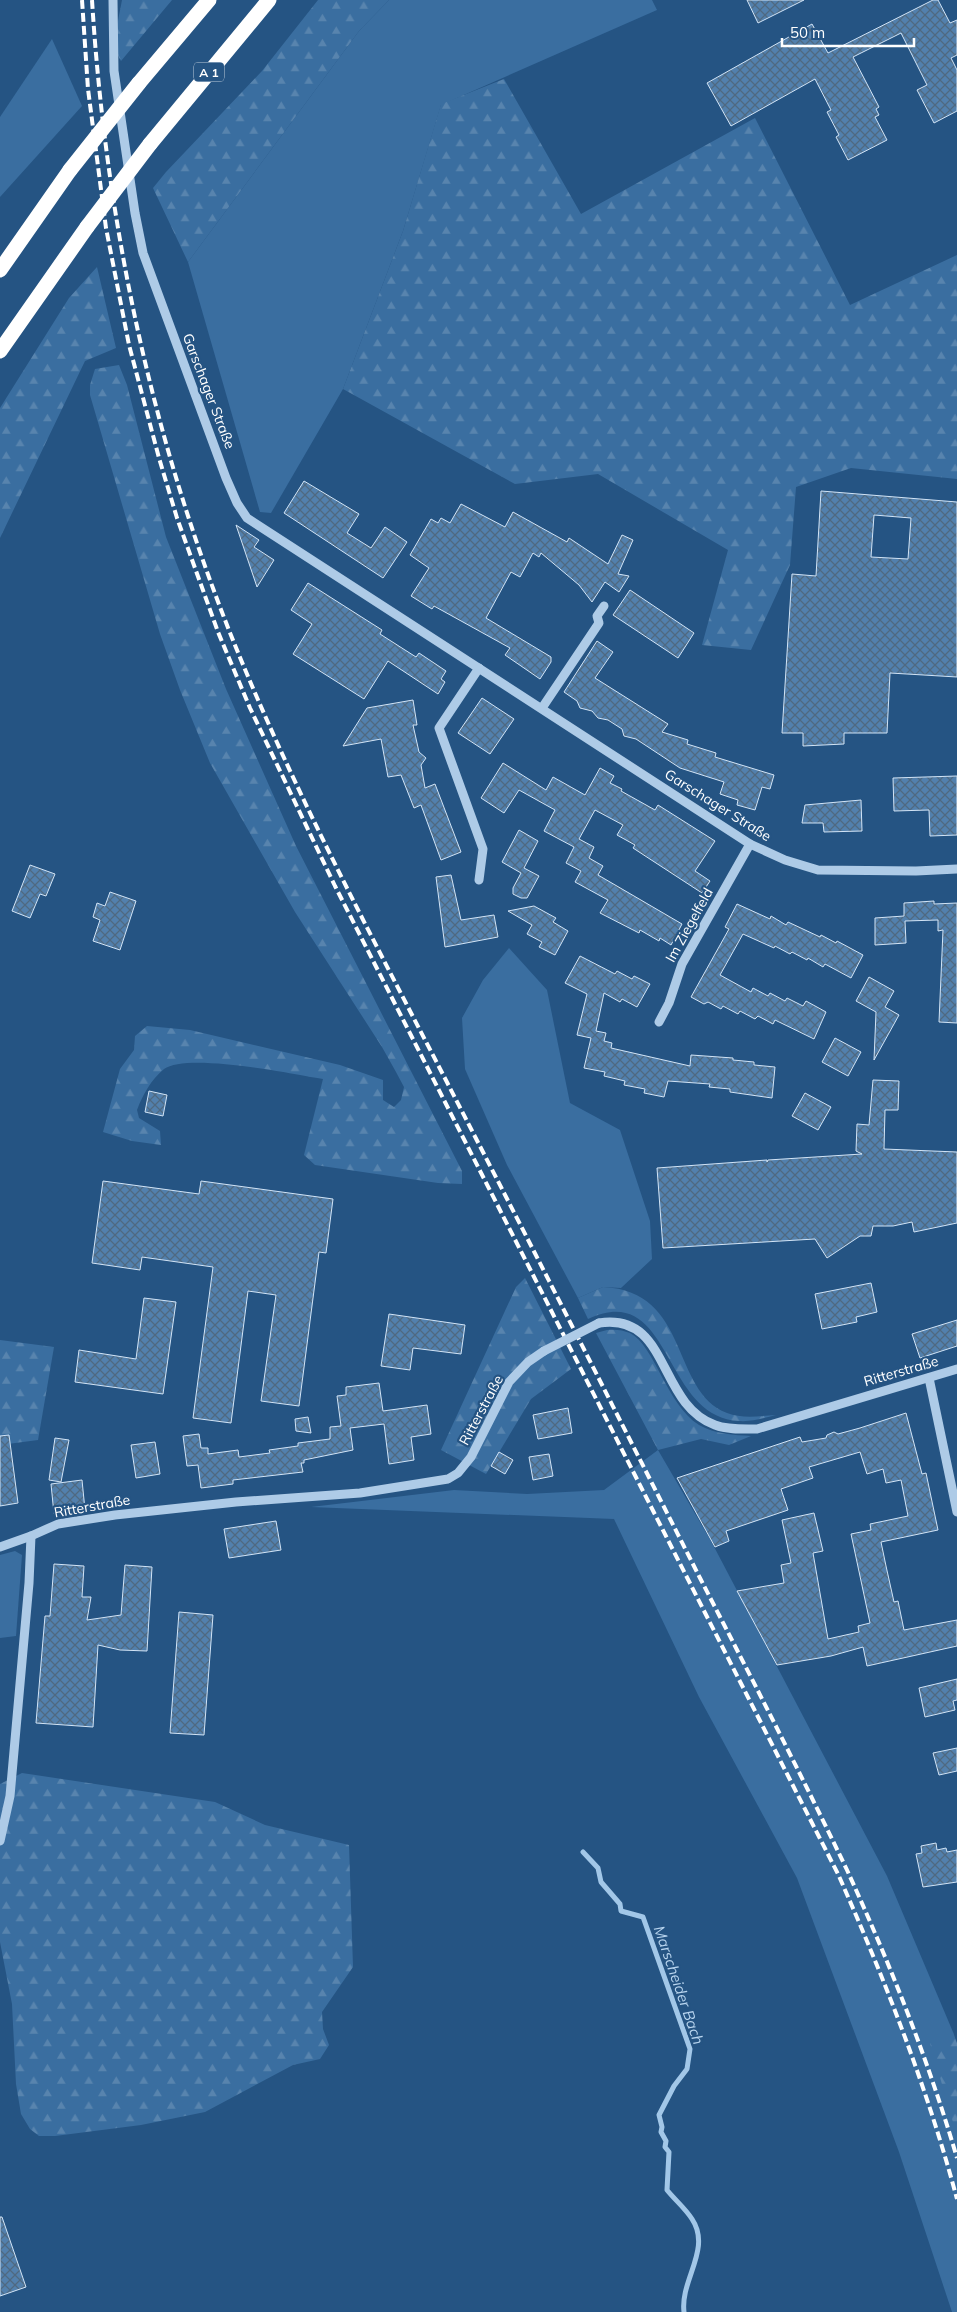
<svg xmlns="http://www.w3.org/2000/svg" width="957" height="2312" viewBox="0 0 957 2312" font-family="Mulish,sans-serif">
<defs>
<pattern id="forest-firs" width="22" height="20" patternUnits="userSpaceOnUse" patternTransform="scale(1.25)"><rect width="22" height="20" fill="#3a6ea0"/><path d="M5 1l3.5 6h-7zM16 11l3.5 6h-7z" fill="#5884ae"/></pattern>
<pattern id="building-cross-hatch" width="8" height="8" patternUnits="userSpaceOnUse" patternTransform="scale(1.25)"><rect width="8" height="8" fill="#5280ad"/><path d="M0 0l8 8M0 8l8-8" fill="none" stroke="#4f6981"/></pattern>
</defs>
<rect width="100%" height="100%" fill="#255483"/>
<g fill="#3a6ea0">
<polygon points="389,0 652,0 657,10 441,105 403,231 343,389 271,513 260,512 188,262 359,31"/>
<polygon points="52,39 82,106 0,197 0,117"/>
<polygon points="509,948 547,990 570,1103 620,1130 650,1221 652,1259 621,1288 603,1287 578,1298 507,1165 465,1069 462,1018 483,980"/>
<polygon points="658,1450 711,1541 887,1876 953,2032 957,2062 957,2312 952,2312 899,2152 797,1878 699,1697 614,1519 311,1507 454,1490 527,1494 604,1490"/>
<polygon points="15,1551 22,1555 16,1636 0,1638 0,1555"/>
</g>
<g fill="url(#forest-firs)">
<path d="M 122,0 L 172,0 L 121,61 C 111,46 119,17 122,0 Z"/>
<polygon points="318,0 389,0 359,31 188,262 153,188 166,172 262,71"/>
<polygon points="504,79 581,214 755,118 850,305 957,255 957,479 851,468 796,487 790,565 751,650 702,645 728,550 598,474 515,484 343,389 403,231 441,104"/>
<polygon points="97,267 116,348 85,361 0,538 0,408 69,298"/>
<path d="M 119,365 L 127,385 L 166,537 L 226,689 L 296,846 L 462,1171 L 462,1184 L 438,1183 L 315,1165 L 304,1155 L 323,1079 C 293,1074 187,1052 164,1069 C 151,1080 143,1094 137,1110 L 139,1118 L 160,1131 L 161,1145 L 132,1141 L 103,1132 L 120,1069 L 134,1050 L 135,1036 L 147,1026 L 190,1030 L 340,1065 L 383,1080 L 383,1100 L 394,1107 L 401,1100 L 404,1087 L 396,1072 L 382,1047 L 295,912 L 210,763 L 180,690 L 160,634 L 90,395 L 90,385 L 95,369 Z"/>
<polygon points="525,1278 571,1369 531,1399 486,1474 441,1450 516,1287"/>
<path d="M 603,1287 C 691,1291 670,1391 727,1413 C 742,1419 760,1416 776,1415 C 764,1418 751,1422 739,1421 C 661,1417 673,1279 588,1319 L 578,1298 Z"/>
<path d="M 607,1330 C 615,1329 623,1330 630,1333 C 655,1346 666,1404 699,1425 C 715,1434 734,1435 751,1436 L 729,1445 L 701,1439 L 658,1450 L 596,1333 Z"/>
<polygon points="0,1340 54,1347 38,1440 0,1445"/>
<polygon points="22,1773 215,1802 265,1825 349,1845 353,1967 322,2012 323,2029 329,2045 320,2059 293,2065 205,2112 141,2125 55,2136 39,2136 30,2129 21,2114 16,2084 12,2004 0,1942 0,1784"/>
<polygon points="953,2032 957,2043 957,2136 930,2043"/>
</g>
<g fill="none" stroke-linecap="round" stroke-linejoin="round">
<path stroke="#a2c7e8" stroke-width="5" d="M 583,1852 L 598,1868 L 601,1882 L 620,1904 L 621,1911 L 643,1917 L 690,2049 L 687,2069 L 674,2086 L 659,2115 L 662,2127 L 661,2132 L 666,2141 L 665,2147 L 669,2152 L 667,2190 C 675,2200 685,2208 692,2219 C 712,2249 680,2280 684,2312"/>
</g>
<g fill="url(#building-cross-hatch)" stroke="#d2e4f6" fill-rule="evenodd">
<polygon points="747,0 804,0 758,23"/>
<polygon points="933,0 938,0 950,23 957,20 957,55 951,58 957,70 957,111 934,123 917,90 927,85 901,33 853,57 879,107 876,109 879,115 875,117 887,140 848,160 836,137 839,135 827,112 831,110 815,79 731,126 707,83 812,24 828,53"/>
<polygon points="304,481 359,514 347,533 371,548 385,527 407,542 383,578 284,513"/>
<path d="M 821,491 L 957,502 L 957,677 L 890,673 L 887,733 L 844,733 L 844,744 L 803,746 L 803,733 L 782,733 L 792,574 L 816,576 ZM 874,515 L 911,518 L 908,559 L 871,557 Z"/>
<polygon points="461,504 505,527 513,512 567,542 569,538 608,564 622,535 633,540 618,574 629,576 619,592 605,582 592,602 579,585 541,553 539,557 533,553 520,577 511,572 486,618 551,657 551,662 540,679 505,655 510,648 434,606 432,609 411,596 429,568 410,555 431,519 438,523 441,518 450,523"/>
<polygon points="236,525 259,540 254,547 274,560 257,587"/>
<polygon points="308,583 382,630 380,634 405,650 416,657 419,653 446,671 441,679 445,682 438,694 388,661 364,699 293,654 312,624 291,610"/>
<polygon points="630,590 694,633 678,658 613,615"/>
<polygon points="597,641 613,652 595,678 668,724 662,732 688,740 687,744 716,753 715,757 774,775 770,789 762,787 755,810 737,805 738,800 720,794 724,782 680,768 636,739 624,736 622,729 608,720 598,718 592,711 580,708 577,701 564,692"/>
<polygon points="482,698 514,719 490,754 458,733"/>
<polygon points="413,700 417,725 413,725 419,752 426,758 421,765 425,788 435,784 461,852 441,860 421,805 414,808 401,775 388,777 381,739 343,746 367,708"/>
<polygon points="503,763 546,790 553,777 585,795 600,768 614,776 610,783 622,789 621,791 655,810 658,805 715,841 695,871 710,881 702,893 633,848 635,845 617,835 623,825 595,810 579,839 594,847 589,858 603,866 598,875 682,924 671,945 660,938 659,941 640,930 639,933 600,913 608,900 575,882 581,871 566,863 574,847 544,831 555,810 519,790 504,813 481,798"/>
<polygon points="957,776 957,835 930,836 929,810 894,811 893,778"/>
<polygon points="861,800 862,831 824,832 823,823 802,823 805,805"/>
<polygon points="519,830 538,841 524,868 539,876 527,898 521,898 513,894 513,888 521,873 502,862"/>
<polygon points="30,865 55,874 46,896 40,894 30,918 12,911"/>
<polygon points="451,875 461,920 494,915 498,937 445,947 436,877"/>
<polygon points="110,892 136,901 120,950 93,941 100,920 93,917 97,903 105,906"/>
<polygon points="934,901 934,904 957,903 957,1023 939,1022 943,930 938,931 938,920 905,921 906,943 875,945 875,918 904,916 904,903"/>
<polygon points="737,904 770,919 771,916 786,925 788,922 820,937 821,935 836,943 837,941 863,955 851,978 825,964 823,967 808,958 807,960 792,952 790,954 775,946 774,948 743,934 720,975 751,992 753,988 768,996 770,993 785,1001 787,998 803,1006 806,1001 826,1012 814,1039 775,1020 773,1024 758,1016 755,1019 740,1011 738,1014 723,1006 721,1009 708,1002 704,1004 691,997 729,929 725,927"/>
<polygon points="534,906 556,918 553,922 568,931 555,955 539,947 542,942 527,934 532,925 508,911"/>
<polygon points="580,956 615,974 617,971 632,979 634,976 650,984 637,1007 622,999 620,1002 604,993 596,1031 606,1033 604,1041 612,1043 611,1048 690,1066 691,1055 733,1058 733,1060 754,1062 754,1065 775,1067 772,1098 730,1092 730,1089 709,1087 710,1084 668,1081 664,1097 644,1093 645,1089 624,1085 625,1081 604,1076 605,1072 584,1068 591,1038 577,1035 587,994 565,983"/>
<polygon points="869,977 894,991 885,1007 899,1015 874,1060 876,1012 856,1001"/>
<polygon points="835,1038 861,1052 848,1076 822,1062"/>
<polygon points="873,1080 899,1081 898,1110 885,1110 884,1149 957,1152 957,1223 914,1232 912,1222 893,1226 873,1226 871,1236 860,1236 827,1258 815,1239 663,1248 657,1168 767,1160 767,1162 768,1160 862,1154 856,1151 857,1124 869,1125"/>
<polygon points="149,1091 167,1095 163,1116 145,1112"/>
<polygon points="805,1093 831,1107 818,1130 792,1116"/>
<polygon points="103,1181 199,1194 201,1181 333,1199 326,1253 319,1252 299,1406 261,1401 276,1295 248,1291 231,1423 193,1418 213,1267 142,1257 140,1270 92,1263"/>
<polygon points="871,1283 877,1312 856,1317 857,1322 822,1329 815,1294"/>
<polygon points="144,1298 176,1302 163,1394 75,1382 79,1350 136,1359"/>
<polygon points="389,1314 465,1325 461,1354 413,1348 410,1370 381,1366"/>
<polygon points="957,1320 957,1346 920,1358 912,1334"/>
<polygon points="379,1383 383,1411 427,1405 431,1434 411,1437 414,1460 389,1464 384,1424 350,1428 353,1450 304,1460 304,1463 301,1463 303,1472 233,1480 233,1484 201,1488 198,1465 187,1466 183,1436 199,1434 201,1448 208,1448 208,1454 238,1450 239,1457 270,1453 269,1450 298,1446 298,1443 330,1439 330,1427 341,1426 337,1396 346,1395 346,1387"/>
<polygon points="568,1408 572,1433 538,1439 533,1415"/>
<polygon points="906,1413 922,1474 926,1473 938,1530 881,1542 886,1566 894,1602 898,1601 904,1630 957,1620 957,1646 867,1666 863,1647 831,1656 777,1665 737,1591 784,1583 781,1565 791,1563 782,1520 814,1513 823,1551 813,1553 828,1639 859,1632 858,1626 870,1623 851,1534 871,1530 870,1524 908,1516 901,1480 886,1483 883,1469 867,1474 860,1452 809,1467 813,1478 781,1489 788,1510 726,1531 729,1541 715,1547 677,1478 800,1437 802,1442 826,1438 827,1435 834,1432 838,1434 860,1428"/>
<polygon points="308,1417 311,1433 296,1431 295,1419"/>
<polygon points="9,1435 18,1503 0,1506 0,1436"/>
<polygon points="55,1438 69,1440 61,1482 49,1480"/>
<polygon points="155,1442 160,1474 136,1478 131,1445"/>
<polygon points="499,1452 513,1460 505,1474 491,1466"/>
<polygon points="549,1454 553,1476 533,1480 529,1457"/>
<polygon points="82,1480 85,1510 54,1514 51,1484"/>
<polygon points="276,1521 281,1550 229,1558 224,1529"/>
<polygon points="54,1564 84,1566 82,1597 91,1597 87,1620 121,1615 125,1565 152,1567 147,1651 120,1650 98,1645 93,1727 36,1723 45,1616 50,1616"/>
<polygon points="179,1612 213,1615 204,1735 170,1733"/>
<polygon points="957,1679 957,1700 953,1701 955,1710 925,1717 919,1688"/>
<polygon points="957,1748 957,1771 939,1775 933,1753"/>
<polygon points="936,1843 937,1850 946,1848 947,1852 957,1850 957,1882 923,1887 916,1854 922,1853 921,1846"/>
<polygon points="0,2217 2,2217 26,2287 0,2296"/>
</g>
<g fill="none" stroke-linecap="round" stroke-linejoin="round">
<g stroke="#aecbe7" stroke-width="9">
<polyline points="113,0 114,71 135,213 143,253 226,478 237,503 247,518 750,844 785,860 818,870 916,871 957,869"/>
<polyline points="479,668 439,728 483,849 479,880"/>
<polyline points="542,708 599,623 597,616 604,606"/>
<polyline points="659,1022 669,1003 682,964 750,844"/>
<path d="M 599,1323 C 670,1312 657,1404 715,1425 C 728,1430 744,1429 757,1429 L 957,1369"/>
<polyline points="929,1378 957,1512"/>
<polyline points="0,1547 31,1536 58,1524 115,1515 236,1502 360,1493 448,1479 458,1473 471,1457 509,1382 528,1362 544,1351"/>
<polyline points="0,1841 10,1796 29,1583 31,1536"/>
</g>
<g stroke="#fff" stroke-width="15">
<polyline points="139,83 209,0"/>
<polyline points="150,144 269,0"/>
<polyline points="0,270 70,170"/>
<polyline points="0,351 87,227"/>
</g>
<g stroke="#fff" stroke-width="4" stroke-dasharray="9 4" stroke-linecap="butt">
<path d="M 82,0 L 88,89 L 106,228 L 129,345 L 159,458 L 177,518 L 218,632 L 250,708 L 335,886 L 838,1874 C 885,1980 927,2087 957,2199"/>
<path d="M 92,0 C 106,225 153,446 239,655 C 305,815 389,969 468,1123 C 546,1274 623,1426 700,1578 C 750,1675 800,1772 847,1870 C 890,1964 928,2059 957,2158"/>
</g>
<polyline stroke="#aecbe7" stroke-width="9" points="544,1351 599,1323"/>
<g stroke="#fff" stroke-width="15">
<polyline points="70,170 139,83"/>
<polyline points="87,227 150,144"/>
</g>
</g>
<g text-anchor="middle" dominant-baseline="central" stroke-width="4.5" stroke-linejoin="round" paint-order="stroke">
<rect fill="#255483" stroke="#beccda" stroke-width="1" x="194" y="62.5" width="30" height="19" rx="4"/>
<g font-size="12" font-weight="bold" fill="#fff">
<text x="209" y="72">A 1</text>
</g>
<g font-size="14" fill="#fff" stroke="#255483">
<text transform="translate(209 391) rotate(69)">Garschager Straße</text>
<text transform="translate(718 805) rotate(32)">Garschager Straße</text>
<text transform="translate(689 925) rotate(-61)">Im Ziegelfeld</text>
<text transform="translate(901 1371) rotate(-16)">Ritterstraße</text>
<text transform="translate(481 1410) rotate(-62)">Ritterstraße</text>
<text transform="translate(92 1506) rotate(-10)">Ritterstraße</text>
</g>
<g font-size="15" font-style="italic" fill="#b9d5ef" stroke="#255483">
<text transform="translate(679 1985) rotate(71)">Marscheider Bach</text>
</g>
</g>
<path d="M782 38v8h132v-8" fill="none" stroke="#ffffff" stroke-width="2.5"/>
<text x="790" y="38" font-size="15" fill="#ffffff" stroke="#255483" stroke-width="4" paint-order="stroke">50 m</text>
</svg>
